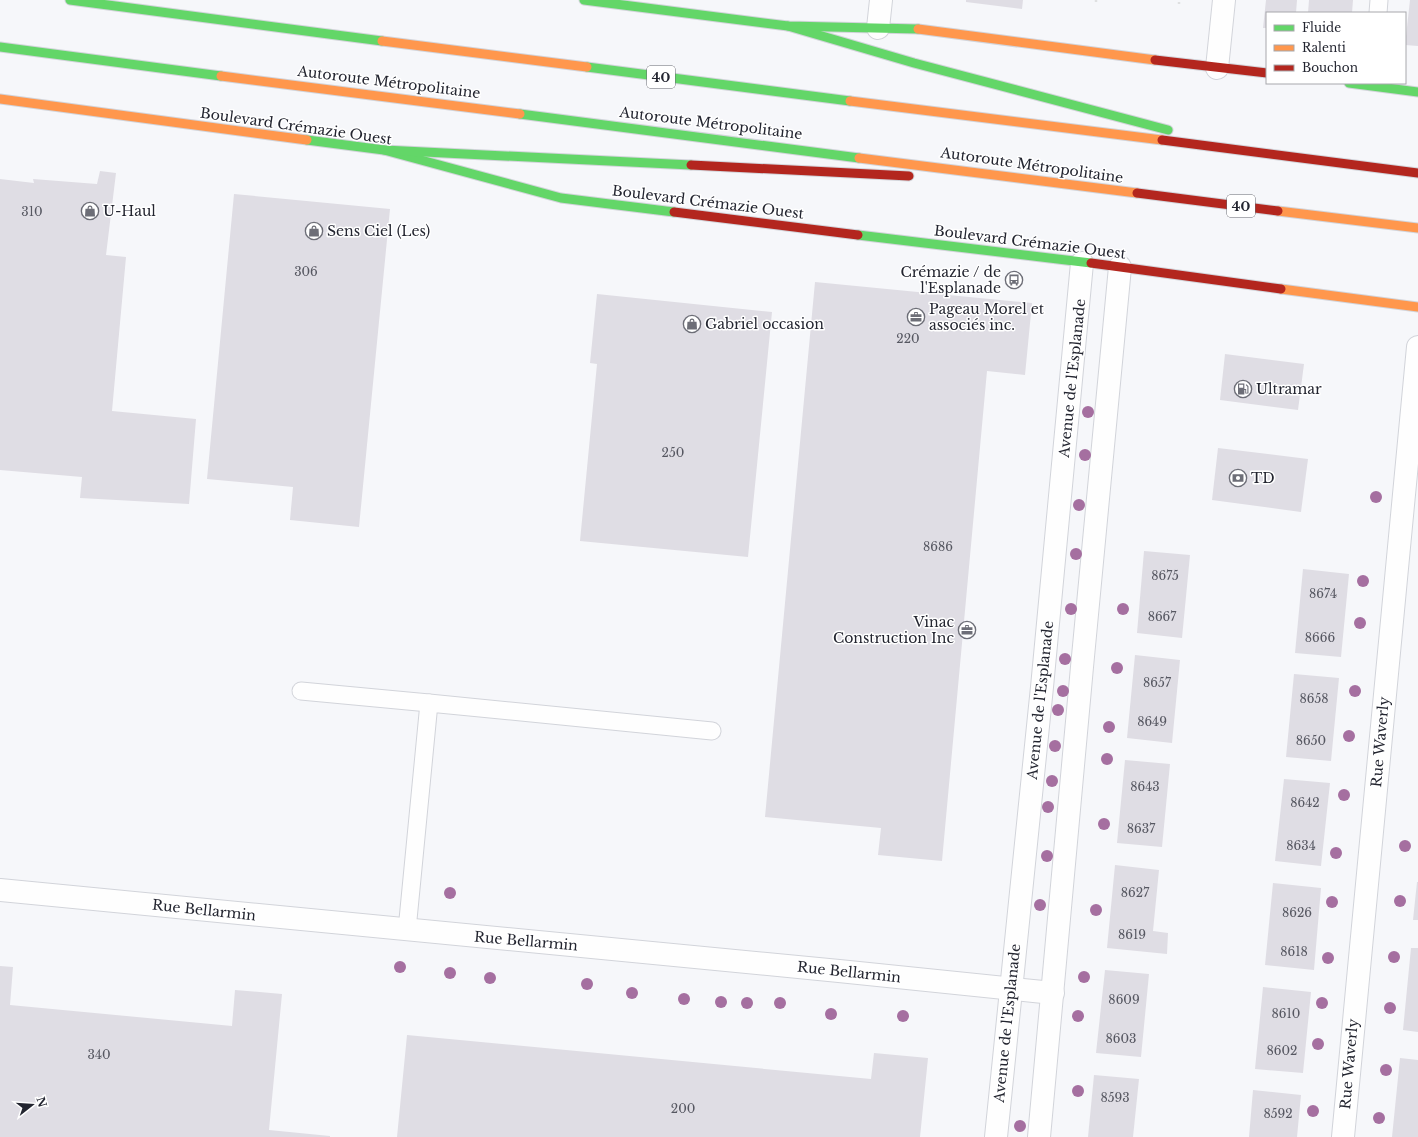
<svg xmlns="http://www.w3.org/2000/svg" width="1418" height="1137" viewBox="0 0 1418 1137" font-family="'Libre Baskerville',serif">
<rect width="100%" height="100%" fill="#f6f7fa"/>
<g fill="#dfdde4">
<polygon points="966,0 1023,0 1022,9 966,2"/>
<polygon points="1266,0 1297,0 1296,13 1267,13 1267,28 1263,28"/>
<polygon points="1309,0 1353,0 1352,13 1308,13"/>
<polygon points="1410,0 1418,0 1418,46 1405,45"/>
<polygon points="100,171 116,173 106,255 126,257 112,411 196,419 189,504 80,498 82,477 0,470 0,179 34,183 33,179 97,184"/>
<polygon points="234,194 390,209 359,527 290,520 293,487 207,479"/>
<polygon points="815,282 1032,303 1025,375 987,371 942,861 878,855 881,828 765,817"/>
<polygon points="597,294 772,312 748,557 580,541 597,364 590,363"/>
<polygon points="1225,354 1304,364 1298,410 1220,400"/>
<polygon points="1218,448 1308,459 1301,512 1212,500"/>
<polygon points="1144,551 1190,555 1182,638 1137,633"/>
<polygon points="1303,569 1349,574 1341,657 1295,653"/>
<polygon points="1135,655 1180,660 1172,743 1127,738"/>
<polygon points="1294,674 1339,678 1331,761 1286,757"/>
<polygon points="1125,760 1170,764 1162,847 1117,843"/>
<polygon points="1284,779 1330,783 1321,866 1275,861"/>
<polygon points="1115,865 1159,870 1153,931 1168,933 1167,954 1107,948"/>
<polygon points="1417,882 1418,882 1418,920 1413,920"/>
<polygon points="1273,883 1321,888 1314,970 1265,965"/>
<polygon points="1411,948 1418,948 1418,1032 1403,1030"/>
<polygon points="0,966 13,967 10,1005 232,1026 235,990 282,994 269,1130 330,1136 330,1137 0,1137"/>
<polygon points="1105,970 1149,974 1141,1057 1096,1053"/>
<polygon points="1263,987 1311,992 1303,1073 1255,1069"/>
<polygon points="407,1035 871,1079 874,1053 928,1058 920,1137 397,1137"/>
<polygon points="1400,1058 1418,1060 1418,1137 1392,1137"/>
<polygon points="1094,1075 1139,1079 1133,1137 1088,1137"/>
<polygon points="1253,1090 1301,1095 1297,1137 1249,1137"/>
</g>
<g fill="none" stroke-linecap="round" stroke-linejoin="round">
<defs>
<g id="lane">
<polyline points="1378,13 1379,0"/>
<polyline points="301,691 429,703"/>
<polyline points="407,930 429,703 712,731"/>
</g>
<g id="street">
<polyline points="878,28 881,0"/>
<polyline points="1217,68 1224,0"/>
<polyline points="0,890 839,971 1053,993"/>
<polyline points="996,1137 1042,687 1082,263"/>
<polyline points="1039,1137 1082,667 1120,267"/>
<polyline points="1343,1137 1418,347"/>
</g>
<g id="fast">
<polyline points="70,0 382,41"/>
<polyline points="584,0 788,26 918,29"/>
<polyline points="788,26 914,63 1168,130"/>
<polyline points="0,47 221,76"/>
<polyline points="587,67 850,101"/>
<polyline points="1349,83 1418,92"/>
<polyline points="520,114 859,158"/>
<polyline points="307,140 384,150 561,198 674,212"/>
<polyline points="384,150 691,165"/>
<polyline points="858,235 1091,263"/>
</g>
<g id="slow">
<polyline points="918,29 1155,60"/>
<polyline points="382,41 587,67"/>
<polyline points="221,76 520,114"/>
<polyline points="0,99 307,140"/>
<polyline points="850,101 1162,140"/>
<polyline points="859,158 1137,193"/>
<polyline points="1278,211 1418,228"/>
<polyline points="1281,289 1418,307"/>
</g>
<g id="jam">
<polyline points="1155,60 1267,73"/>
<polyline points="1162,140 1418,173"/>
<polyline points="691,165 909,176"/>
<polyline points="1137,193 1278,211"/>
<polyline points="674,212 858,235"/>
<polyline points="1091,263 1281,289"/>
</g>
</defs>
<use href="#lane" stroke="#d2d4da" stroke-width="19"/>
<use href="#street" stroke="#d2d4da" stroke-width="24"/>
<use href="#fast" stroke="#d2d4da" stroke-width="11"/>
<use href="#slow" stroke="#d2d4da" stroke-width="11"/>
<use href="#jam" stroke="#d2d4da" stroke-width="11"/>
<g stroke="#dfe0e1" stroke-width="2.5" stroke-dasharray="2 2" stroke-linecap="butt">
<polyline points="1096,2 1096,0"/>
<polyline points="1179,4 1179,0"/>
</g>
<use href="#lane" stroke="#fefefe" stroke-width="17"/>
<use href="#street" stroke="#fefefe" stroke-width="22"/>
<use href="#fast" stroke="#63d668" stroke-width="9"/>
<use href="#slow" stroke="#ff974d" stroke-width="9"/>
<use href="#jam" stroke="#b3261e" stroke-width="9"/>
</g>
<g fill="#a56fa0">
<circle cx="1088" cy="412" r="6"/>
<circle cx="1085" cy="455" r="6"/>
<circle cx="1376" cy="497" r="6"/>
<circle cx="1079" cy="505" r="6"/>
<circle cx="1076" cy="554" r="6"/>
<circle cx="1363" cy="581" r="6"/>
<circle cx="1071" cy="609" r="6"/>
<circle cx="1123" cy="609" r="6"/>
<circle cx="1360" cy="623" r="6"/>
<circle cx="1065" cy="659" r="6"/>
<circle cx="1117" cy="668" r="6"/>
<circle cx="1063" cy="691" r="6"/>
<circle cx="1355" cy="691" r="6"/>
<circle cx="1058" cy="710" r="6"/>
<circle cx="1109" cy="727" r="6"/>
<circle cx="1349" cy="736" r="6"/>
<circle cx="1055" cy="746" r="6"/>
<circle cx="1107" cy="759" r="6"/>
<circle cx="1052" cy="781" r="6"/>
<circle cx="1344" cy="795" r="6"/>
<circle cx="1048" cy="807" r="6"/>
<circle cx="1104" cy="824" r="6"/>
<circle cx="1405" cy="846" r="6"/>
<circle cx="1336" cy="853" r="6"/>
<circle cx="1047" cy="856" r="6"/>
<circle cx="450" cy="893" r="6"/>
<circle cx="1400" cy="901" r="6"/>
<circle cx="1332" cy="902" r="6"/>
<circle cx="1040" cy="905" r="6"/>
<circle cx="1096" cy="910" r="6"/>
<circle cx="1394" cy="957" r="6"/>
<circle cx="1328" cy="958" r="6"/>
<circle cx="400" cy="967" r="6"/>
<circle cx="450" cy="973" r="6"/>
<circle cx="1084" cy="977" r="6"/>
<circle cx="490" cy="978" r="6"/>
<circle cx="587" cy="984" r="6"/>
<circle cx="632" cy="993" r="6"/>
<circle cx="684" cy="999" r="6"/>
<circle cx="721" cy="1002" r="6"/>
<circle cx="747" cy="1003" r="6"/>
<circle cx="780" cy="1003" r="6"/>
<circle cx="1322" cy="1003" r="6"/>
<circle cx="1390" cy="1008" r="6"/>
<circle cx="831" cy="1014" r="6"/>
<circle cx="903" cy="1016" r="6"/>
<circle cx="1078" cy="1016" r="6"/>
<circle cx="1318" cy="1044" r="6"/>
<circle cx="1386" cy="1070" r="6"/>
<circle cx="1078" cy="1091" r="6"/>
<circle cx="1313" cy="1111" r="6"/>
<circle cx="1379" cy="1118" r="6"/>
<circle cx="1020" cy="1126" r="6"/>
</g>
<defs>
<symbol id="shop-ring" viewBox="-11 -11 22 22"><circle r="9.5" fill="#fff" stroke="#6d6e77" stroke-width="1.5"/><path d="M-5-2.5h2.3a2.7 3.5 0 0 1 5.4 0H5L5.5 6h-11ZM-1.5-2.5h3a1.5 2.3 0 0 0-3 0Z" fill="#6d6e77"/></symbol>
<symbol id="bus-ring" viewBox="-11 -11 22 22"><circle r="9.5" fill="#fff" stroke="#6d6e77" stroke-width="1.5"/><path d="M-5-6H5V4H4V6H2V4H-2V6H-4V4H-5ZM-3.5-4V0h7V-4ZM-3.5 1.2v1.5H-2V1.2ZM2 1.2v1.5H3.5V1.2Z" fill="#6d6e77"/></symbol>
<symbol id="office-ring" viewBox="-11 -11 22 22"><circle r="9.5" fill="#fff" stroke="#6d6e77" stroke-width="1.5"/><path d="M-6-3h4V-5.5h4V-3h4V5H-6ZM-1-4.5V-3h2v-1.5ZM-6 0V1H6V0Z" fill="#6d6e77"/></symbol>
<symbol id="fuel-ring" viewBox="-11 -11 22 22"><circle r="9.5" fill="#fff" stroke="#6d6e77" stroke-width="1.5"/><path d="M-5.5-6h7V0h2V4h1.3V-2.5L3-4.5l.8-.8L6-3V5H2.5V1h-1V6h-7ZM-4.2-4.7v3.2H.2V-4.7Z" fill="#6d6e77"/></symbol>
<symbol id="bank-ring" viewBox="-11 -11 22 22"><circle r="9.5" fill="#fff" stroke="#6d6e77" stroke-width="1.5"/><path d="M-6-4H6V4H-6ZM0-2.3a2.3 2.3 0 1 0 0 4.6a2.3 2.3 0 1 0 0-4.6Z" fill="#6d6e77"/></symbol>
</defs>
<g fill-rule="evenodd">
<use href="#shop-ring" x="80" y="201" width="20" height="20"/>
<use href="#shop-ring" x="304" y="221" width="20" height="20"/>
<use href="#bus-ring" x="1004" y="270" width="20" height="20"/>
<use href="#office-ring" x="906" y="307" width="20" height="20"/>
<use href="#shop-ring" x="682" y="314" width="20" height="20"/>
<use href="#fuel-ring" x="1233" y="379" width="20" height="20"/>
<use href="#bank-ring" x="1228" y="468" width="20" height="20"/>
<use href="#office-ring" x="957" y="620" width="20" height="20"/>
</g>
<g text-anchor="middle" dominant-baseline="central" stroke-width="3" stroke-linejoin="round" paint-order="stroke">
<g font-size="12" fill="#565761">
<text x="32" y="211">310</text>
<text x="306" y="271">306</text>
<text x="908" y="338">220</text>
<text x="673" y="452">250</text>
<text x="938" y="546">8686</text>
<text x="1165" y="575">8675</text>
<text x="1323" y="593">8674</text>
<text x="1162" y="616">8667</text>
<text x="1320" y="637">8666</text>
<text x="1157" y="682">8657</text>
<text x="1314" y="698">8658</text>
<text x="1152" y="721">8649</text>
<text x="1311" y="740">8650</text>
<text x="1145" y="786">8643</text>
<text x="1305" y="802">8642</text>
<text x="1141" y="828">8637</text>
<text x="1301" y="845">8634</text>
<text x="1135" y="892">8627</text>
<text x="1297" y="912">8626</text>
<text x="1132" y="934">8619</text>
<text x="1294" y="951">8618</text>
<text x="1124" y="999">8609</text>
<text x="1286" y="1013">8610</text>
<text x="1121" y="1038">8603</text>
<text x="1282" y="1050">8602</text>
<text x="99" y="1054">340</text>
<text x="1115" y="1097">8593</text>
<text x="683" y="1108">200</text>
<text x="1278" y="1113">8592</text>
</g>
<g fill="#fff" stroke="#65666e" stroke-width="1">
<rect x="647" y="66" width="28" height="22" rx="3"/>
<rect x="1227" y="195" width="28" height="22" rx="3"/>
</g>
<g font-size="13" font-weight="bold" fill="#232530">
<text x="661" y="77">40</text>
<text x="1241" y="206">40</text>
</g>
<g font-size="14" fill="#232530" stroke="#fff">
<text transform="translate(389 82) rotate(7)">Autoroute Métropolitaine</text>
<text transform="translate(711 123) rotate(7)">Autoroute Métropolitaine</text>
<text transform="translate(296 126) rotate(8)">Boulevard Crémazie Ouest</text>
<text transform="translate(1032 165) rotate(8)">Autoroute Métropolitaine</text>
<text transform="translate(708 202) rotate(7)">Boulevard Crémazie Ouest</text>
<text transform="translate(1030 242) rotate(7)">Boulevard Crémazie Ouest</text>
<text transform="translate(1072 378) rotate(-84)">Avenue de l'Esplanade</text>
<text transform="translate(1040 700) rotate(-84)">Avenue de l'Esplanade</text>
<text transform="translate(1380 742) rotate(-85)">Rue Waverly</text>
<text transform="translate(204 910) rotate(6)">Rue Bellarmin</text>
<text transform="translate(526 941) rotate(5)">Rue Bellarmin</text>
<text transform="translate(849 972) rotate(6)">Rue Bellarmin</text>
<text transform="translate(1007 1023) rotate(-84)">Avenue de l'Esplanade</text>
<text transform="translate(1349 1064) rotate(-85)">Rue Waverly</text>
</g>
<g font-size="14" fill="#232530" stroke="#fff" text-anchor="start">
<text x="103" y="211">U-Haul</text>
<text x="327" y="231">Sens Ciel (Les)</text>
<text x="1001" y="272" text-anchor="end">Crémazie / de<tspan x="1001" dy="16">l'Esplanade</tspan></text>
<text x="929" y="309">Pageau Morel et<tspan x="929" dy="16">associés inc.</tspan></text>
<text x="705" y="324">Gabriel occasion</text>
<text x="1256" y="389">Ultramar</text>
<text x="1251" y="478">TD</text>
<text x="954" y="622" text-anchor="end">Vinac<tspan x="954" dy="16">Construction Inc</tspan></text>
</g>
</g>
<rect x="1266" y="12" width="140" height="72" fill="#ffffff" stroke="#a7a8ac"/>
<rect x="1274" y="25" width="20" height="6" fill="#63d668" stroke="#a7a8ac"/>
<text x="1302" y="32" font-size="12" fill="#232530">Fluide</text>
<rect x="1274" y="45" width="20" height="6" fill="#ff974d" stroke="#a7a8ac"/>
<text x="1302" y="52" font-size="12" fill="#232530">Ralenti</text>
<rect x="1274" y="65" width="20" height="6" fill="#b3261e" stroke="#a7a8ac"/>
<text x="1302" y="72" font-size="12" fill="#232530">Bouchon</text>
<g transform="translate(32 1105) rotate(73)" stroke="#ffffff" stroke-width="3" paint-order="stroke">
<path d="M0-3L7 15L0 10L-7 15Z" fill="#232530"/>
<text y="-6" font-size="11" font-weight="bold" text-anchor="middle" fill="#232530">N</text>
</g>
</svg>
